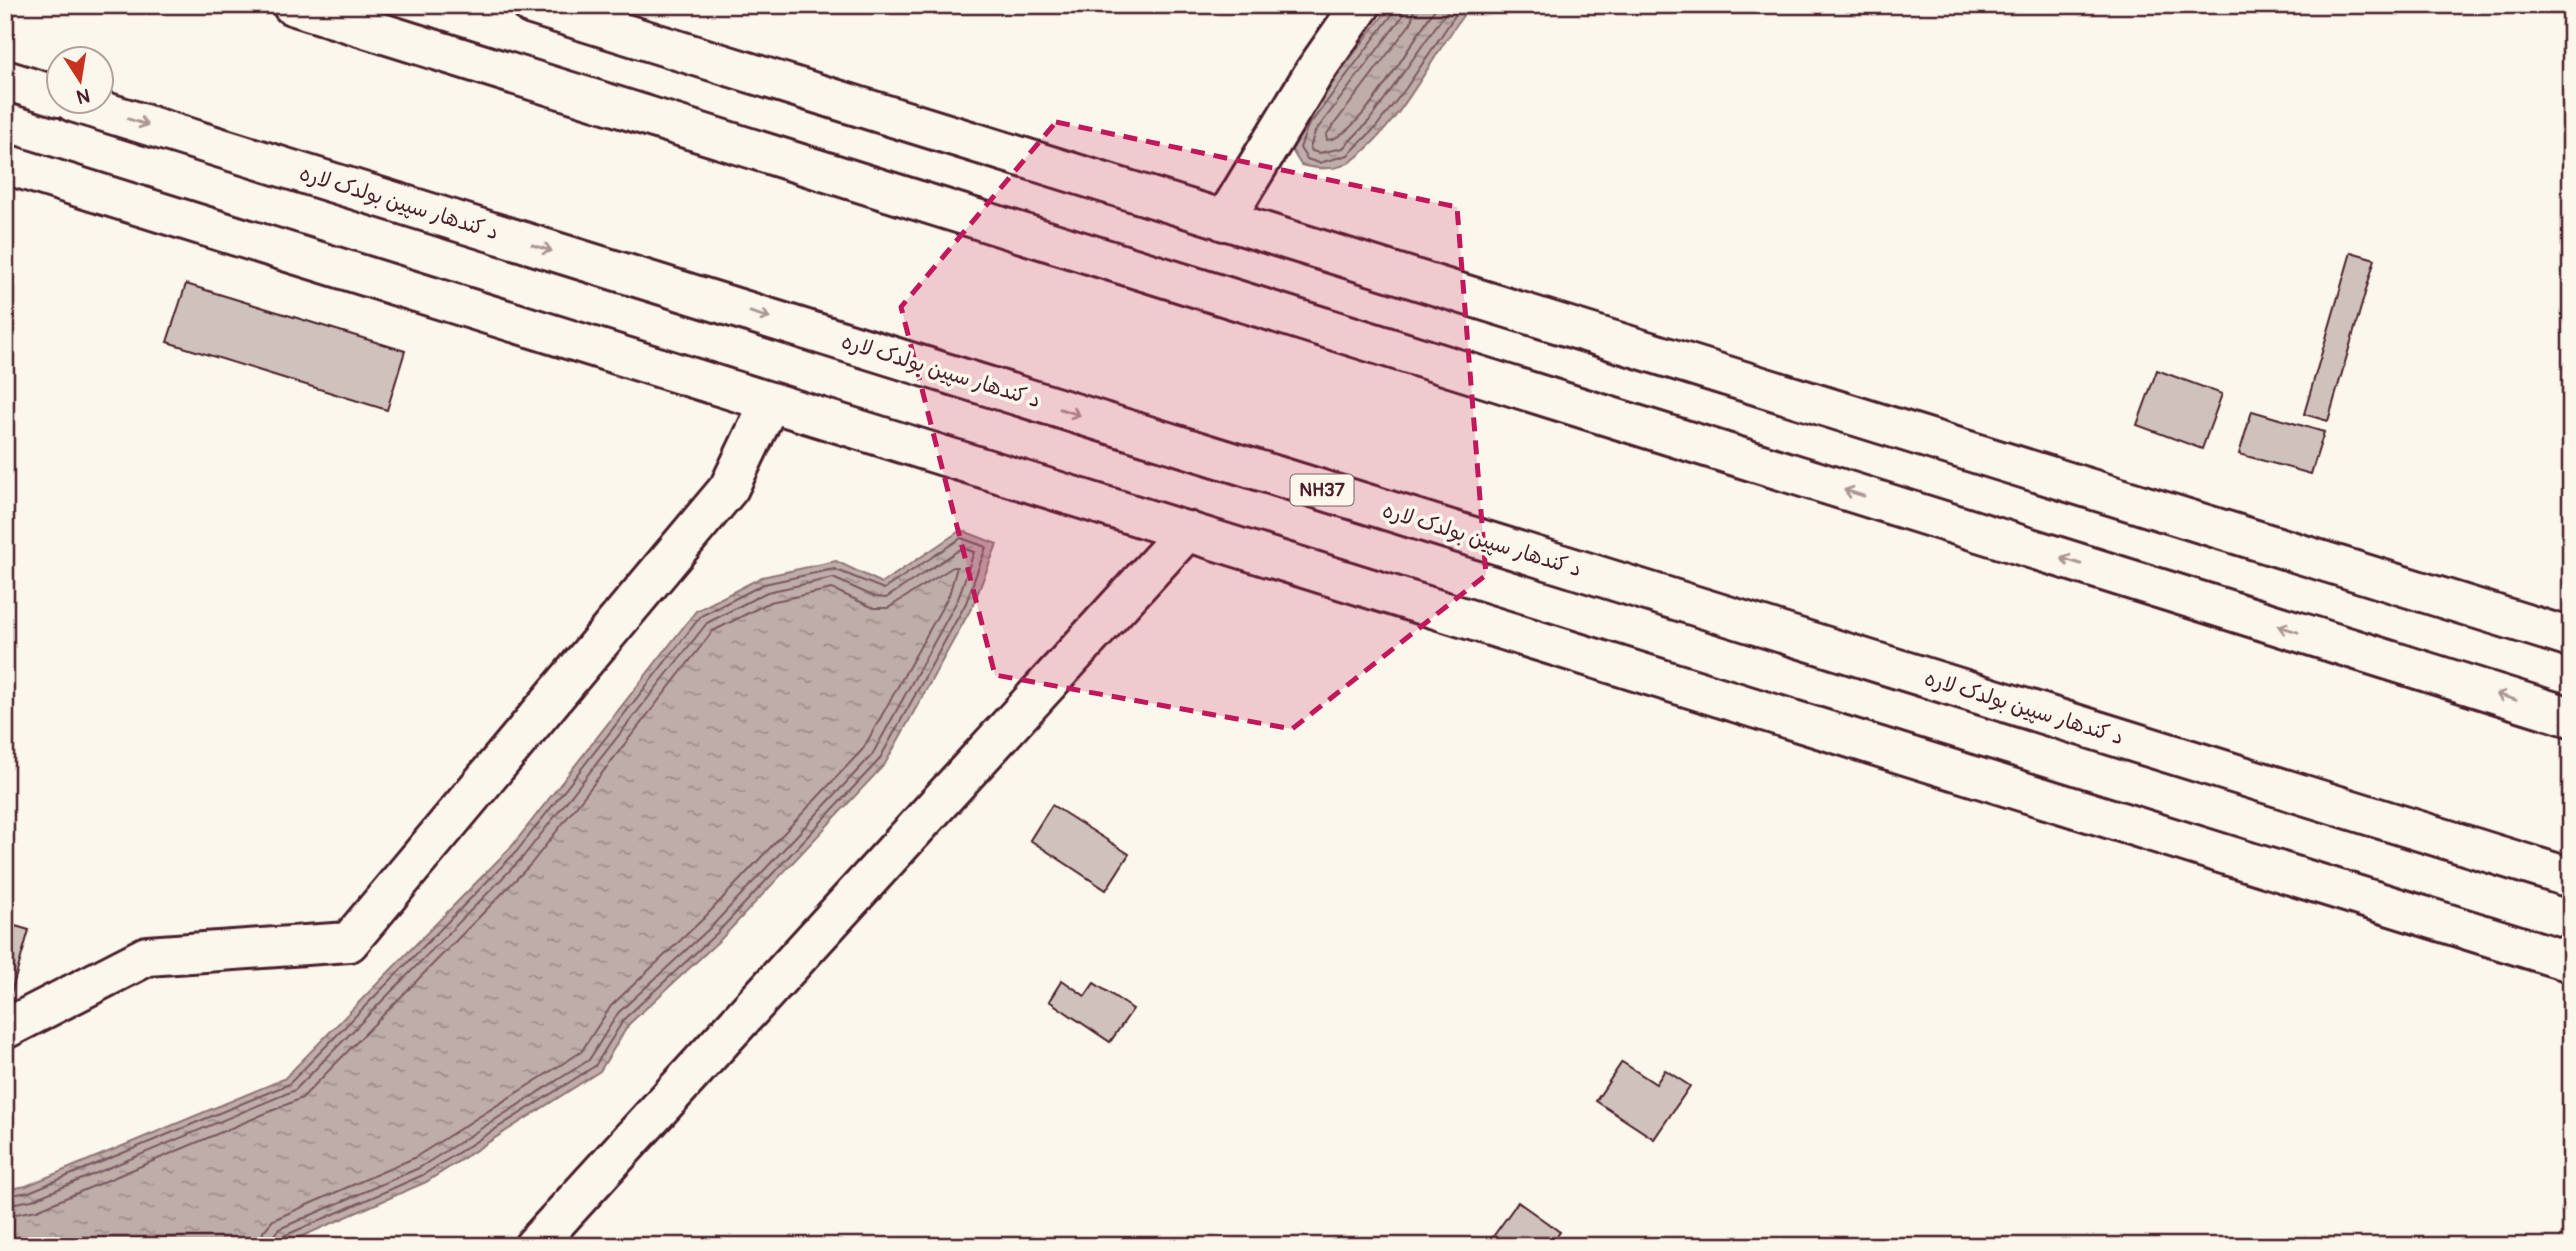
<svg xmlns="http://www.w3.org/2000/svg" width="2576" height="1251" viewBox="0 0 2576 1251" font-family="Pangolin,'Playpen Sans Arabic',sans-serif">
<defs>
<pattern id="water-ripples" width="26" height="14" patternUnits="userSpaceOnUse" patternTransform="scale(1.75)"><rect width="26" height="14" fill="#bfadaa"/><path d="M2 4q2-2 4 0t4 0M15 11q2-2 4 0t4 0" fill="none" stroke="#9d8c8b"/></pattern>
</defs>
<rect width="100%" height="100%" fill="#fbf7ec"/>
<filter id="ink" filterUnits="userSpaceOnUse"><feTurbulence type="fractalNoise" baseFrequency=".0143" numOctaves="2"/><feDisplacementMap in="SourceGraphic" scale="14" xChannelSelector="R" yChannelSelector="G"/><feConvolveMatrix kernelMatrix="1 2 1 2 8 2 1 2 1" color-interpolation-filters="sRGB"/></filter>
<g filter="url(#ink)">
<g fill="url(#water-ripples)" stroke="#907477" stroke-width="2">
<path d="M 1391,5 L 1471,5 C 1432,54 1404,121 1353,160 C 1339,171 1317,169 1301,165 L 1292,150 L 1300,125 Z"/>
<polygon points="961,530 997,544 973,605 885,764 722,938 629,1024 600,1071 426,1182 280,1246 5,1246 5,1190 26,1186 284,1079 512,846 696,611 762,577 836,561 882,583"/>
</g>
<g fill="none" stroke-linecap="round" stroke-linejoin="round">
<g stroke="#79585e" stroke-width="2">
<polyline points="1396,5 1394,12 1307,128 1300,148 1307,159 1319,163 1348,155 1376,127 1406,88 1462,5"/>
<polyline points="1405,5 1402,17 1315,132 1310,147 1312,151 1319,153 1343,148 1369,121 1451,5"/>
<path d="M 1415,5 L 1411,23 L 1326,135 L 1327,140 C 1360,139 1416,32 1438,5"/>
<polyline points="5,1196 29,1192 289,1084 517,851 701,616 764,584 834,569 884,589 961,538 986,547 966,603 879,760 717,933 624,1019 595,1066 423,1175 284,1236 280,1246"/>
<polyline points="5,1205 32,1200 295,1090 523,857 707,623 767,592 833,578 875,597 886,598 962,548 974,552 958,599 872,755 711,927 618,1013 589,1060 419,1168 279,1229 272,1237 271,1246"/>
<polyline points="5,1216 37,1210 302,1098 531,864 713,631 770,602 832,589 874,608 888,608 953,567 957,567 949,595 863,749 703,919 611,1006 581,1052 414,1158 273,1220 263,1232 260,1246"/>
</g>
</g>
<g fill="#cfc2bc" stroke="#4a1f2b" stroke-width="2">
<polygon points="2351,252 2375,259 2328,421 2304,414"/>
<polygon points="186,284 405,351 387,410 167,342"/>
<polygon points="2157,370 2222,394 2202,449 2137,425"/>
<polygon points="2252,411 2324,432 2311,474 2239,454"/>
<polygon points="1052,805 1129,854 1106,890 1030,840"/>
<polygon points="5,923 29,930 9,1000 5,999"/>
<polygon points="1062,980 1085,996 1094,983 1133,1009 1110,1042 1049,1001"/>
<polygon points="1622,1062 1656,1084 1665,1070 1690,1086 1654,1139 1596,1101"/>
<polygon points="1518,1202 1560,1232 1550,1246 1487,1245"/>
</g>
<g fill="none" stroke-linecap="round" stroke-linejoin="round">
<defs>
<g id="minor">
<polyline points="532,5 2571,638"/>
<polyline points="5,164 2571,962"/>
<polyline points="1224,221 1315,71 1361,5"/>
<polyline points="5,1029 147,956 349,942 729,488 770,402"/>
<polyline points="534,1246 1187,531"/>
</g>
<g id="highway">
<polyline points="292,5 2571,717"/>
<polyline points="5,80 60,97"/>
<polyline points="73,102 2571,878"/>
</g>
</defs>
<use href="#minor" stroke="#4a1f2b" stroke-width="44"/>
<use href="#highway" stroke="#4a1f2b" stroke-width="44"/>
<use href="#minor" stroke="#fbf7ec" stroke-width="38"/>
<use href="#highway" stroke="#fbf7ec" stroke-width="38"/>
</g>
<defs><path id="oneway-shaft" d="M-6 0H5M1.5-3L5.5 0L1.5 3" fill="none" stroke-width="1.6" stroke-linecap="round" stroke-linejoin="round" transform="scale(1.75)"/></defs>
<g stroke="#ab9695">
<use href="#oneway-shaft" transform="translate(138 122) rotate(17)"/>
<use href="#oneway-shaft" transform="translate(542 248) rotate(17)"/>
<use href="#oneway-shaft" transform="translate(760 315) rotate(17)"/>
<use href="#oneway-shaft" transform="translate(1070 412) rotate(17)"/>
<use href="#oneway-shaft" transform="translate(1854 493) rotate(-163)"/>
<use href="#oneway-shaft" transform="translate(2071 561) rotate(-163)"/>
<use href="#oneway-shaft" transform="translate(2288 629) rotate(-163)"/>
<use href="#oneway-shaft" transform="translate(2506 697) rotate(-163)"/>
</g>
</g>
<path fill="#c2185b" fill-opacity="0.2" stroke="#c2185b" stroke-width="5" stroke-dasharray="14 9" stroke-linejoin="round" d="M 1056,122 L 1457,207 L 1486,575 L 1292,729 L 995,675 L 901,307 Z"/>
<g text-anchor="middle" dominant-baseline="central" stroke-width="7" stroke-linejoin="round" paint-order="stroke">
<rect fill="#fbf7ec" stroke="#7f6065" stroke-width="2" x="1290.5" y="474.5" width="63" height="31" rx="5"/>
<g font-size="19" font-weight="bold" fill="#4a1f2b">
<text x="1322" y="490">NH37</text>
</g>
<g font-size="21" fill="#4a1f2b" stroke="#fbf7ec">
<text transform="translate(399 203) rotate(17)">د کندهار سپین بولدک لاره</text>
<text transform="translate(941 371) rotate(17)">د کندهار سپین بولدک لاره</text>
<text transform="translate(1482 540) rotate(17)">د کندهار سپین بولدک لاره</text>
<text transform="translate(2024 708) rotate(17)">د کندهار سپین بولدک لاره</text>
</g>
</g>
<rect width="2576" height="1251" fill="none" stroke="#fbf7ec" stroke-width="28"/>
<rect x="14" y="14" width="2548" height="1223" fill="none" stroke="#4a1f2b" stroke-width="2.5" filter="url(#ink)"/>
<g transform="translate(80 80) rotate(168)"><circle r="33" fill="#fbf7ec" stroke="#b4a19f" stroke-width="2"/>
<path d="M0-5L12 26L0 18L-12 26Z" fill="#c8321e"/>
<text y="-10" font-size="19" font-weight="bold" text-anchor="middle" fill="#4a1f2b">N</text>
</g>
</svg>
